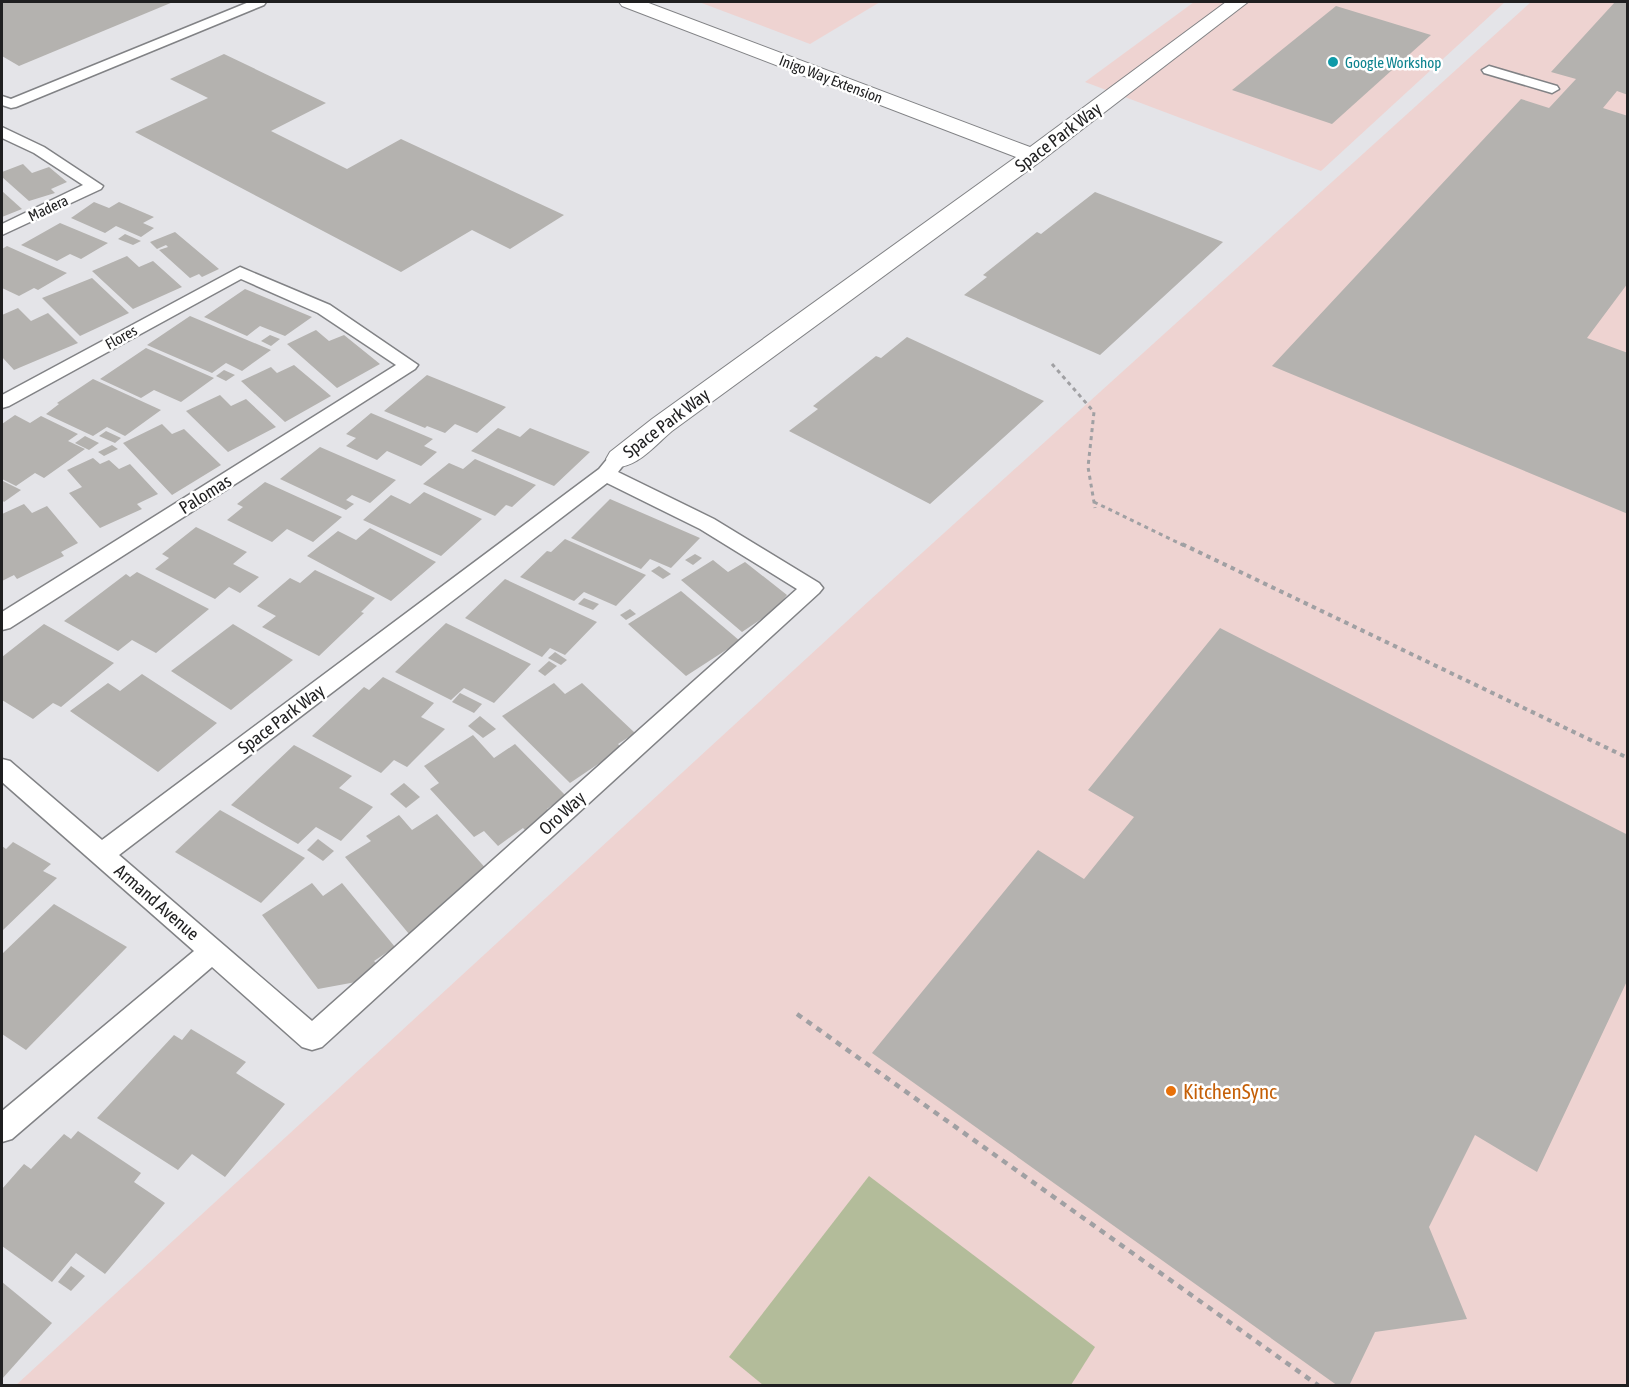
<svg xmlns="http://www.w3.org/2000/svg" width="1629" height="1387" viewBox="0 0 1629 1387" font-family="'Asap Condensed',sans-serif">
<rect width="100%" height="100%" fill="#e4e4e8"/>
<g fill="#eed3d1">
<polygon points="699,2 880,2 810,44"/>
<polygon points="1194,2 1505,2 1321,171 1085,82"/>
<polygon points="1531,2 1627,2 1627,1385 15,1386 870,600"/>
</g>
<polygon fill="#b3bc9a" points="869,1176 1095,1347 1071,1385 763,1385 729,1357"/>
<g fill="#b4b2af">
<polygon points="2,2 173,2 19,66 2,56"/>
<polygon points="1615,2 1628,2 1628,95 1617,91 1603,108 1628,116 1628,283 1587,338 1628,353 1628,514 1272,366 1521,99 1549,108 1576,79 1551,72"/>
<polygon points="1336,6 1431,35 1332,124 1232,90"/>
<polygon points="224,54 326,103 271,131 347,169 401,139 564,215 510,249 472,230 401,272 135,132 208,98 170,79"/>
<polygon points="23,164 32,173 49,167 67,182 51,189 55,193 29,201 2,177 2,172"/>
<polygon points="2,191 22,209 2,217"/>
<polygon points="1095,192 1223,242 1100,355 964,295 987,277 983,275 1037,232 1041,234"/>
<polygon points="94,202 109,208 119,202 154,217 143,223 154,228 141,237 116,226 105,233 71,218"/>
<polygon points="60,223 108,243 81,259 70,254 57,261 21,245"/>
<polygon points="175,232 219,269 202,277 199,274 190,278 159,250 168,247 166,245 157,249 150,242"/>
<polygon points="125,234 141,241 133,245 118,239"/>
<polygon points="7,246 67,273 38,290 34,288 19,296 2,288 2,249"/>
<polygon points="127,256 139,267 153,261 182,287 133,309 92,271"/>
<polygon points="92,278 129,313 80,336 42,298"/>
<polygon points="245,289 312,317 285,336 260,326 247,336 204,317"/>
<polygon points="18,308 31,321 48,313 78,343 14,370 2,357 2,315"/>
<polygon points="190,316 271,350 242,371 226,363 212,373 147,345"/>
<polygon points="316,330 329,341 344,335 380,364 337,388 287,344"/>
<polygon points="270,335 280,339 271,346 261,341"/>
<polygon points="907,337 1044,401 930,504 789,431 818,409 813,406 876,356 881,358"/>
<polygon points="146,348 214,378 181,402 154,390 141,398 100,379"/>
<polygon points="294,365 331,396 285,422 241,381 271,367 277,373"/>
<polygon points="224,370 235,375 226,381 216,376"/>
<polygon points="427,375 506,407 477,433 455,424 445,433 427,426 425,428 384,411"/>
<polygon points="93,379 161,410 125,436 107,427 93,436 46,414 59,404 57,403"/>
<polygon points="220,395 231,406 246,399 276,427 228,452 186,411"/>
<polygon points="371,413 433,439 424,446 437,452 421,466 387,451 377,460 346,446 356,438 346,434"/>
<polygon points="15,415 30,423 41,416 78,434 68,441 85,449 44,478 35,473 16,486 2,479 2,424"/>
<polygon points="162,424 172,434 184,429 221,465 172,495 123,443"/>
<polygon points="498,428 520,437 530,428 590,452 554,486 471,451"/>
<polygon points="106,431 121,438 115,443 99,436"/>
<polygon points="85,436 99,443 89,450 75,443"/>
<polygon points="112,445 118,449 104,456 98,452"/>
<polygon points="320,447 396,480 370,503 352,495 346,500 354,504 346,510 280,479"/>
<polygon points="93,458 100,464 109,460 119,469 130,464 158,494 137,504 142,509 100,528 69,493 82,487 67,470"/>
<polygon points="475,459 536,485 512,507 506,505 495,516 423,484 449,463 463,469"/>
<polygon points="3,481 21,490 4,502 2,500"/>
<polygon points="265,482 342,517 313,542 287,529 272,542 227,520 243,507 237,504"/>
<polygon points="424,492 482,519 441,556 363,520 391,495 410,504"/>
<polygon points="610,499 700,538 671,568 650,559 641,569 571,538"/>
<polygon points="24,504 32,513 47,506 78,543 61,552 64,556 17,579 14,575 2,581 2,514"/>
<polygon points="196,527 247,552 233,564 259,577 240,593 229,587 215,599 155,569 169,558 162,554"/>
<polygon points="370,528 436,562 391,601 307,556 338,531 356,540"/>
<polygon points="565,539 646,575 616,606 584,592 574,601 520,577 547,551 551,552"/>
<polygon points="695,554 702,558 693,565 685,560"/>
<polygon points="713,560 728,572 745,562 787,595 775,610 742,632 681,580"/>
<polygon points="659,566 671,574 663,579 651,571"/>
<polygon points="315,570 375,598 361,612 364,613 319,656 262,627 276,616 257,606 290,578 300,583"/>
<polygon points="137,572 209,609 156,653 132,640 118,651 64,621 126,574 130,577"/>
<polygon points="505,579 597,622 565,655 550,648 542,657 465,618"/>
<polygon points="681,591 740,641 686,676 628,624"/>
<polygon points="584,598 599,604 593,610 578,604"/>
<polygon points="630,609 636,614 626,620 620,615"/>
<polygon points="446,623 531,664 494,703 464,688 451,700 395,672"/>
<polygon points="44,624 114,663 61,707 53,703 33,719 2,700 2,657"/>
<polygon points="233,624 293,660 231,710 171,671"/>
<polygon points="1220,628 1628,835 1628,979 1537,1172 1475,1135 1429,1227 1467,1319 1375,1332 1349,1386 1338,1386 872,1053 1038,850 1084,879 1134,817 1088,790"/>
<polygon points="555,652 567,660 561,665 548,658"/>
<polygon points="549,661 557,666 545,676 538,671"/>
<polygon points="142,674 217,723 158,772 70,711 108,683 120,691"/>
<polygon points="383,677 434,703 421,717 445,729 407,767 394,760 381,773 312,736 364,687 369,690"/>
<polygon points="554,683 565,694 582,683 635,733 618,744 622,748 570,783 502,716"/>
<polygon points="460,693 482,704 474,713 452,702"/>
<polygon points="480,716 496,729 483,738 468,726"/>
<polygon points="473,735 494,758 515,744 566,796 547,809 553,814 527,832 523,828 498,846 484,831 474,837 430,789 439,783 424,766"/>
<polygon points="294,745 352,776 339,788 373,807 341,841 316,827 298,844 231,805"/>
<polygon points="404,783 420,797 406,808 390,794"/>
<polygon points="220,810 305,858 261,903 175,852"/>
<polygon points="437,814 489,872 442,912 409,934 345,857 371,841 366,836 399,815 412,830"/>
<polygon points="318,839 334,851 323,861 307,850"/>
<polygon points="13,842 51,864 43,871 57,878 2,931 2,846 6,849"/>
<polygon points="312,883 323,896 342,883 395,947 374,961 379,966 356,982 318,989 262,915"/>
<polygon points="54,904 127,947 26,1050 2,1034 2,954"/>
<polygon points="191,1029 246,1062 236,1073 285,1104 225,1177 192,1154 178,1170 97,1118 174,1035 182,1040"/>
<polygon points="78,1131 141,1173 134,1182 165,1203 105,1274 76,1253 52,1282 2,1246 2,1189 24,1164 31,1169 64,1134 71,1139"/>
<polygon points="71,1266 85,1276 71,1291 58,1282"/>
<polygon points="2,1282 52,1323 2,1379"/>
</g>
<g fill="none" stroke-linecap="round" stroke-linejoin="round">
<defs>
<g id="service">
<polygon points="249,2 266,2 264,5 16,107 11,108 2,105 2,96 11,99"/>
<polygon points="1489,66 1557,86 1559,89 1552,93 1484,73 1482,70"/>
<polygon points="2,127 44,147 103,186 101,189 2,235 2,224 83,185 34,153 2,138"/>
<polygon points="240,267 330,305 418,365 415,369 10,628 2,630 2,612 396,365 318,313 241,279 9,406 2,408 2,395"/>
<path d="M 615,457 L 622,458 L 625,463 L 618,472 L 714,519 L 819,583 L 823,588 L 819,593 L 322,1047 L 312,1050 L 302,1047 L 212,967 L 12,1139 L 2,1142 L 2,1111 L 194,951 L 2,782 L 2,759 L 10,761 L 102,840 L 599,469 L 608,458 ZM 607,483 L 700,529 L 797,589 L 312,1021 L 119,855 Z"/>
</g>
<path id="minor" d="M 619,2 L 646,2 L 1030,147 L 1226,2 L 1248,2 L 1041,161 L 672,431 C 654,446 634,472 610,466 L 606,459 L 610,452 L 652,419 L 1016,157 L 622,6 Z"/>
</defs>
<use href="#service" stroke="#818285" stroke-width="3"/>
<use href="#minor" stroke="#818285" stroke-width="2"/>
<g stroke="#a0a0a3" stroke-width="3" stroke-dasharray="4 4" stroke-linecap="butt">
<polyline points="1052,364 1094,412 1088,467 1095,508"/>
<polyline points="1094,502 1185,546"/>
</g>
<polyline stroke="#a0a0a3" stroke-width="4" stroke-dasharray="4.5 4.5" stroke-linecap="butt" points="1182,544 1628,758"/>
<polyline stroke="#a0a0a3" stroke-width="4.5" stroke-dasharray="6 6" stroke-linecap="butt" points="797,1014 1319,1386"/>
<use href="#service" fill="#fff" fill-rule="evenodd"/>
<use href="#minor" fill="#fff" fill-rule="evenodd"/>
</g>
<circle fill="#0f9aa8" stroke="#fff" stroke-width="2" cx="1333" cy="62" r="6"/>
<circle fill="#e8710a" stroke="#fff" stroke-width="2" cx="1171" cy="1091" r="6"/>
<g text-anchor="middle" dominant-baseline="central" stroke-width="5" stroke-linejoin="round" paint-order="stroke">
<g font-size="15" fill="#0d838f" stroke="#fff" text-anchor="start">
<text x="1345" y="62">Google Workshop</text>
</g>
<g font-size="15" fill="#1f1f20" stroke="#fff">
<text transform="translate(831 79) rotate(21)">Inigo Way Extension</text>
<text transform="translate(48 208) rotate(-25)">Madera</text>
<text transform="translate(121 337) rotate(-29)">Flores</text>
</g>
<g font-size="18" fill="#1f1f20" stroke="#fff">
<text transform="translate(1058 137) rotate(-37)">Space Park Way</text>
<text transform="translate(666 423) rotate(-37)">Space Park Way</text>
<text transform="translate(205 494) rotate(-32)">Palomas</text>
<text transform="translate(281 719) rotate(-37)">Space Park Way</text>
<text transform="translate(562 813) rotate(-42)">Oro Way</text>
<text transform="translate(157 902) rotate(41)">Armand Avenue</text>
</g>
<g font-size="21" fill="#c56008" stroke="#fff" text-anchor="start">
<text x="1183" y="1091">KitchenSync</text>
</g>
</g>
<rect width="1629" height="1387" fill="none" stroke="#1f1f20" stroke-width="6"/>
</svg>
